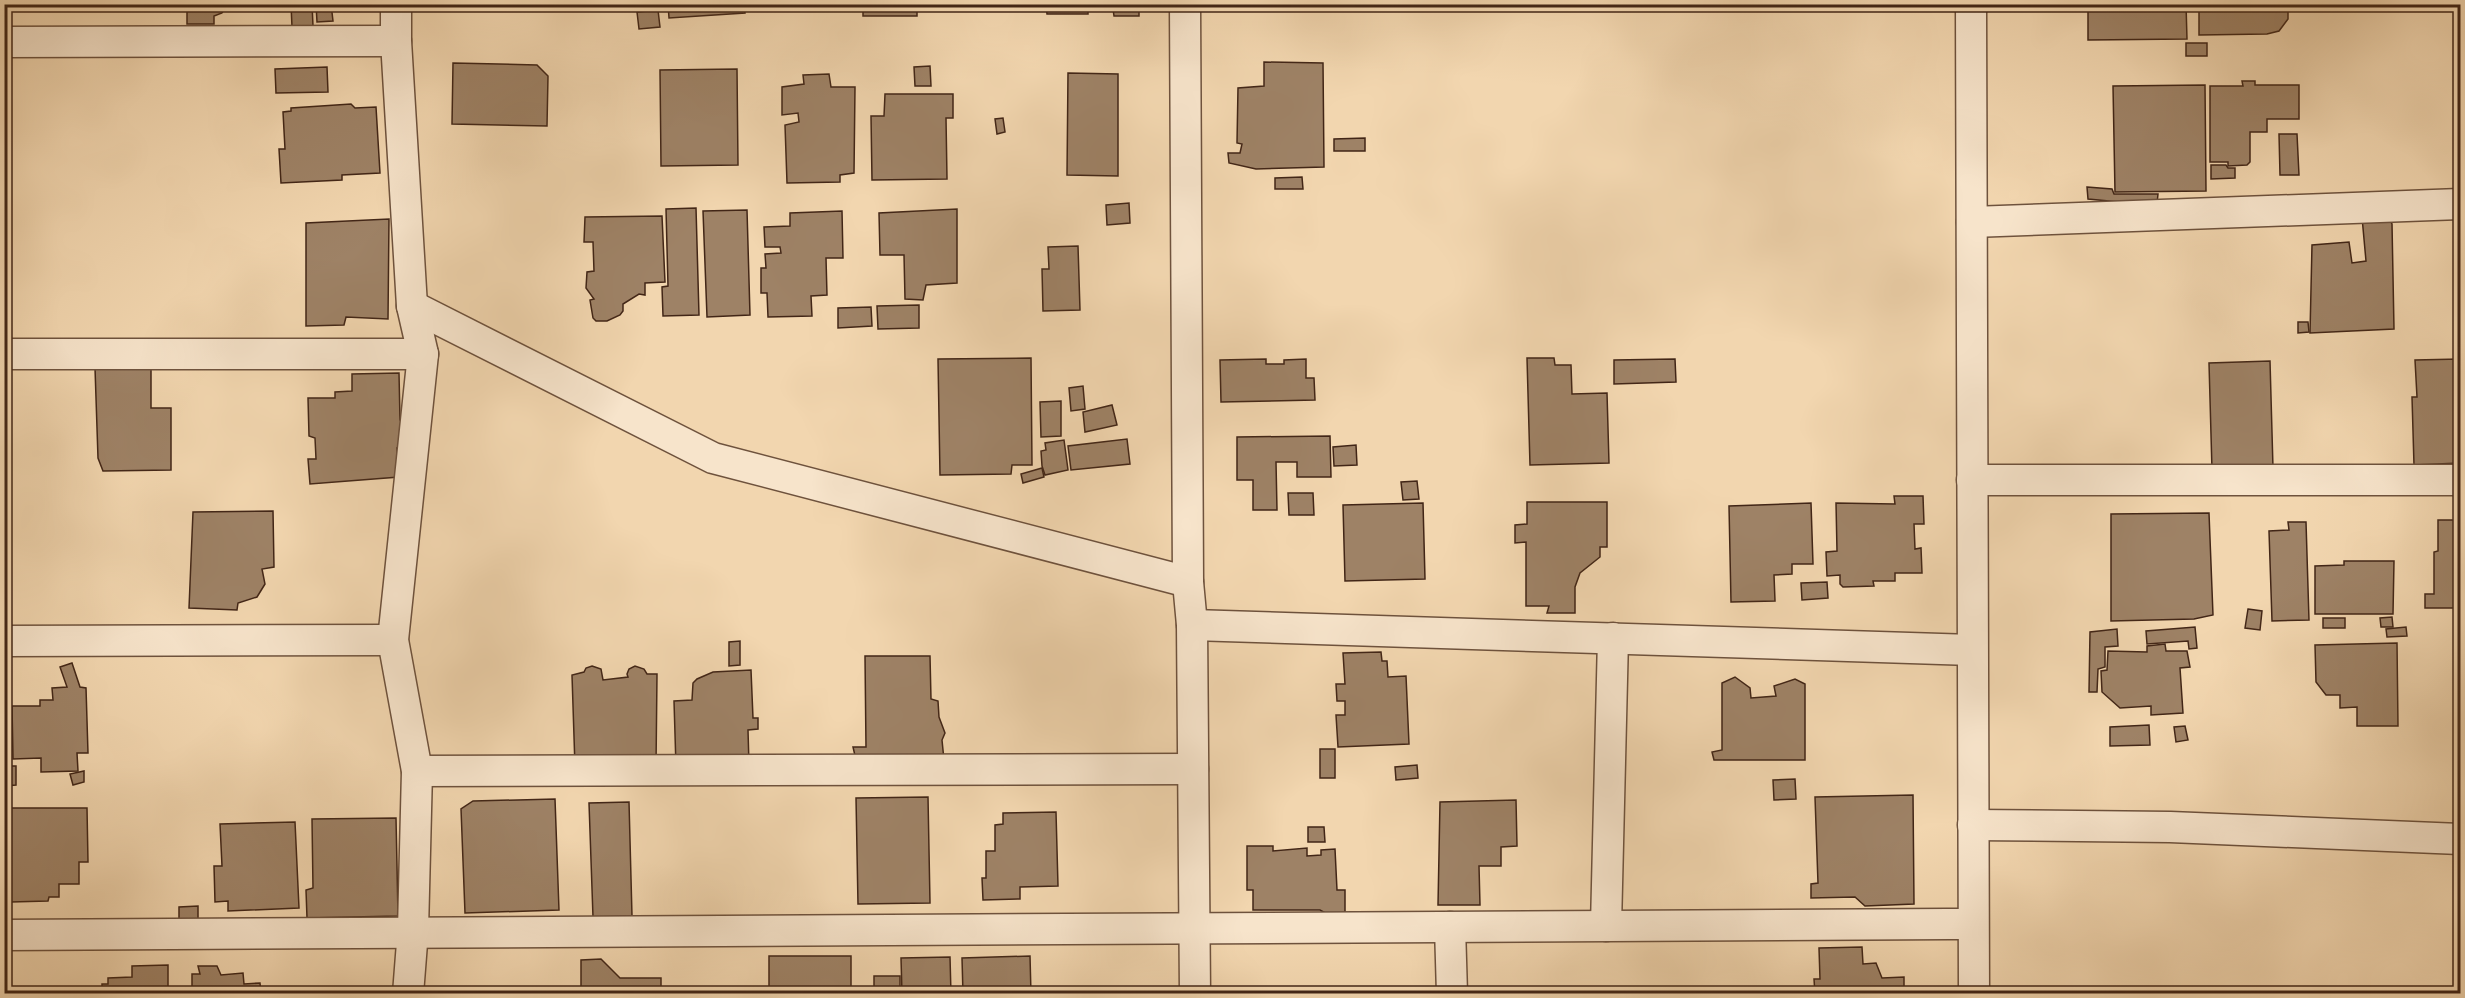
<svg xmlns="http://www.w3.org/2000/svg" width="2465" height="998" viewBox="0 0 2465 998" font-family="'Libre Caslon Text',serif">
<rect width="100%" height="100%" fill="#f2d6af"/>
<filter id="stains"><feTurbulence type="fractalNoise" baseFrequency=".00333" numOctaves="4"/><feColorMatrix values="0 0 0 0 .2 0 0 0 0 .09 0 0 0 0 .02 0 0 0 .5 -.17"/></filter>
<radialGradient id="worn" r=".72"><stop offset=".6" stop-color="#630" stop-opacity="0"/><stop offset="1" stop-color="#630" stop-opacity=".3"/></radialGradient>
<g fill="#9e8266" stroke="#422617" stroke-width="1.5">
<polygon points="187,4 228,4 222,13 214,16 214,24 187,24"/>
<polygon points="291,4 312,4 313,26 292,27"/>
<polygon points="316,4 331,4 333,21 317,22"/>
<polygon points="668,4 744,4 745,13 669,18"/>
<rect x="863" y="4" width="54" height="12"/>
<polygon points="969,4 993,4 992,8 969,11"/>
<polygon points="1046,4 1139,4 1139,16 1114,16 1113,9 1088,10 1088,14 1047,14"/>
<polygon points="2088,4 2186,4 2187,39 2088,40"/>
<polygon points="2199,4 2288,4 2288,19 2279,31 2267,34 2199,35"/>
<polygon points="658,10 660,27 639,29 637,12"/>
<rect x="2186" y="43" width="21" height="13"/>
<polygon points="1264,62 1323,63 1324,167 1256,169 1229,163 1228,153 1240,153 1242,144 1237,143 1238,88 1264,86"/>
<polygon points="453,63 537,65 548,76 547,126 452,124"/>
<polygon points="930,66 931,86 915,86 914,67"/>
<polygon points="327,67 328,92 276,93 275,69"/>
<polygon points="737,69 738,165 661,166 660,70"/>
<polygon points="1068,73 1118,74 1118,176 1067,175"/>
<polygon points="829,74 831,87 855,87 854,173 840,175 840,182 787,183 785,125 799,122 798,113 782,115 782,87 804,84 803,75"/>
<polygon points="2242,81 2255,81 2255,85 2299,85 2299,119 2267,119 2267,132 2250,132 2250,162 2247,165 2228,166 2228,162 2210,162 2210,86 2243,86"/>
<polygon points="2205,85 2206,191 2115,192 2113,86"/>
<polygon points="885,94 953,94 953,118 946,118 947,179 872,180 871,116 884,116"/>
<polygon points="351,104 355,108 376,107 380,173 342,175 342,180 281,183 279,149 285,149 283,112 291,111 291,108"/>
<polygon points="1003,118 1005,132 997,134 995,119"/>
<polygon points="2279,134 2297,134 2299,175 2280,175"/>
<polygon points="1365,138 1365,151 1334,151 1334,139"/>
<polygon points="2211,165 2226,165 2228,168 2235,168 2235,178 2211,179"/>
<polygon points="1302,177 1303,189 1275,189 1275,178"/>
<polygon points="2087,187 2112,189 2114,194 2158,194 2156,213 2130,203 2088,199"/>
<polygon points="1129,203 1130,223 1107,225 1106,205"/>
<polygon points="696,208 699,315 663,316 662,287 668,286 666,209"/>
<polygon points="957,209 957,283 926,285 923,300 905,299 904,255 880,255 879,213"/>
<polygon points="747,210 750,315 707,317 703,211"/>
<polygon points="842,211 843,258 826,258 827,295 811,296 812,316 768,317 767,293 761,293 761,268 766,268 765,254 781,253 780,247 765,247 764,227 790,226 790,213"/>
<polygon points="2387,215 2392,224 2394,329 2310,333 2312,245 2349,242 2352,263 2366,261 2362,217"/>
<polygon points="662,216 665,282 645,283 645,295 639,294 623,304 623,311 620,315 607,321 596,321 593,318 590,300 594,299 586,288 587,272 594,271 593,242 584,242 585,217"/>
<polygon points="389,219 388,319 346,317 344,325 306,326 306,223"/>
<polygon points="1078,246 1080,310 1043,311 1042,269 1049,269 1048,247"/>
<polygon points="919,305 919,328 878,329 877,306"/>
<polygon points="871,307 872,326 838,328 838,308"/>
<polygon points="2298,322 2308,322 2309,332 2298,333"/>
<polygon points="1031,358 1032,465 1012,465 1011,474 940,475 938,359"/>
<polygon points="1527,358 1554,358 1555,365 1571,365 1572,394 1607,393 1609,463 1530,465"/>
<polygon points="1266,359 1266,364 1284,364 1284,360 1306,359 1306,378 1314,378 1315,400 1221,402 1220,360"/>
<polygon points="1675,359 1676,382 1614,384 1614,360"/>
<polygon points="2460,359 2460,463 2414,465 2412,397 2417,397 2415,360"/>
<polygon points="2270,361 2273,468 2212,470 2209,363"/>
<polygon points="151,366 151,408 171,408 171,470 103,471 98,458 95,368"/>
<polygon points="399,373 400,420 404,421 407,447 397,448 399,477 310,484 308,459 316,459 315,438 309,436 308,398 335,398 335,392 352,391 352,374"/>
<polygon points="1083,386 1085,409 1071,411 1069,388"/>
<polygon points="1061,401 1061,436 1041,437 1040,402"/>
<polygon points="1112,405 1117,425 1085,432 1083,412"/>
<polygon points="1330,436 1331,477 1297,477 1297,462 1276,462 1277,510 1253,510 1253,480 1237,480 1237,437"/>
<polygon points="1127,439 1130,464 1071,470 1068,446"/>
<polygon points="1064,440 1068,470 1045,475 1042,466 1041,451 1046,450 1045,443"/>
<polygon points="1356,445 1357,465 1334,466 1333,447"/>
<polygon points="1042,468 1044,477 1023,483 1021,474"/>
<polygon points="1417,481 1419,499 1403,500 1401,482"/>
<polygon points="1288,493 1313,493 1314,515 1289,515"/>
<polygon points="1894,496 1923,496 1924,524 1914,524 1915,549 1921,548 1922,573 1895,573 1895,581 1873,581 1874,586 1843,587 1840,584 1840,575 1827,576 1826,552 1837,551 1836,503 1895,504"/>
<polygon points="1527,502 1607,502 1607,547 1600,547 1600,557 1580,573 1575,587 1575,613 1547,613 1549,606 1526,606 1526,542 1515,543 1515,525 1527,524"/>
<polygon points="1423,503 1425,579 1345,581 1343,505"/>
<polygon points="1811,503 1813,564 1792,564 1792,574 1774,575 1775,601 1731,602 1729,506"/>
<polygon points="273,511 274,567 262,569 265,584 257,597 238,603 237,610 189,608 193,512"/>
<polygon points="2209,513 2213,615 2194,619 2111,621 2111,514"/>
<polygon points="2438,520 2460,520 2460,608 2425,608 2425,594 2434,594 2434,552 2438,551"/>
<polygon points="2288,522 2306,522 2309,620 2272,621 2269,531 2289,530"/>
<polygon points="2344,561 2394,561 2393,614 2315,614 2315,566 2344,565"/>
<polygon points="1827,582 1828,598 1802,600 1801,583"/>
<polygon points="2248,609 2262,611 2260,630 2245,628"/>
<polygon points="2392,617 2393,627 2381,627 2380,618"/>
<rect x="2323" y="618" width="22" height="10"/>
<polygon points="2195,627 2197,648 2189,649 2188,641 2147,644 2146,631"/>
<polygon points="2406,627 2407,636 2387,637 2386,629"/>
<polygon points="2117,629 2118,646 2105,647 2105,667 2098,669 2097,692 2089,692 2090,632"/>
<polygon points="740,641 740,665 729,666 729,642"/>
<polygon points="2397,643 2398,726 2357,726 2357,707 2340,708 2340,695 2326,695 2316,682 2315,645"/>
<polygon points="2165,644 2166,651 2187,651 2190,667 2180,668 2183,713 2151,715 2151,706 2120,708 2102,692 2101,671 2107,670 2108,651 2147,652 2147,646"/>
<polygon points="1381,652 1382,661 1387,661 1388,677 1406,676 1409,744 1338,747 1336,715 1345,715 1345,701 1337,701 1336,684 1345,684 1343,653"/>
<polygon points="865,656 930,656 931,699 938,701 939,717 945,733 942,740 944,760 856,760 853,747 866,747"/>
<polygon points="72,663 80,687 86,688 88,753 77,753 78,771 41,772 41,758 13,759 12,706 40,706 40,700 53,700 52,688 67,687 60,667"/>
<polygon points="592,666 601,669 603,680 628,677 627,674 629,669 635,666 644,669 647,674 657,674 656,767 575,767 572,675 584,672 586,668"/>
<polygon points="751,670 753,718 758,718 758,729 748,730 749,765 676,767 674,701 692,700 693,683 697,679 713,672"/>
<polygon points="1735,677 1750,688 1751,698 1776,696 1774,686 1795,679 1805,684 1805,760 1714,760 1712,752 1722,750 1722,683"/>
<polygon points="2149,725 2150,745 2110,746 2110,727"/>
<polygon points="2185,726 2188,740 2176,742 2174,727"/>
<rect x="1320" y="749" width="15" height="29"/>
<polygon points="1417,765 1418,778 1396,780 1395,767"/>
<polygon points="4,766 16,766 16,785 4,786"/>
<polygon points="84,771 84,782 73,785 70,774"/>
<polygon points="1795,779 1796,799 1774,800 1773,780"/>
<polygon points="1913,795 1914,904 1865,906 1855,897 1811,898 1811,884 1818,883 1815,797"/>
<polygon points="928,797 930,903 858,904 856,798"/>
<polygon points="555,799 559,910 465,913 461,809 473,801"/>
<polygon points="1516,800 1517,846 1501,847 1501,866 1479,866 1480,905 1438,905 1440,802"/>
<polygon points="629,802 632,916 593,917 589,803"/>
<polygon points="10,808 87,808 88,862 79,862 79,884 59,884 59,897 49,897 48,901 11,902"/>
<polygon points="1056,812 1058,886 1020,887 1020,899 983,900 982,878 986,878 986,851 995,851 995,825 1003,824 1003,813"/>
<polygon points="396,818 398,916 307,918 306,890 313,888 312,819"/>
<polygon points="295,822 299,908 228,911 228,901 215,902 214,866 222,866 220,824"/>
<polygon points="1308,827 1324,827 1325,842 1308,842"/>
<polygon points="1247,846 1273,846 1273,851 1307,848 1307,856 1321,855 1321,850 1335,849 1337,890 1345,890 1345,914 1329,915 1320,910 1253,910 1253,890 1247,890"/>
<polygon points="198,906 198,920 179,921 179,907"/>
<polygon points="1862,947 1863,964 1876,963 1882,978 1904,977 1904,994 1815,994 1814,979 1820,979 1819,948"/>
<rect x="769" y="956" width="82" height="38"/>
<polygon points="1030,956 1031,994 963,994 962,958"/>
<polygon points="950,957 951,994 902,994 901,958"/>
<polygon points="601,959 620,978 661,978 661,994 581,994 581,960"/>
<polygon points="168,965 168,994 102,994 102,984 108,984 108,978 132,977 132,966"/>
<polygon points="198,966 217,966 221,975 243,973 244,984 260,983 261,994 192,994 192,974 200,974"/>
<rect x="874" y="976" width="26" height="18"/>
</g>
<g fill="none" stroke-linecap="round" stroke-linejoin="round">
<defs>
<g id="minor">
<polyline points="396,4 396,41 412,306 423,354 393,640 417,771 413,930 408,994"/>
<polyline points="1185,4 1188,582 1192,625 1195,994"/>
<polyline points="1971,4 1974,994"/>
<polyline points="4,42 396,41"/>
<polyline points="1972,222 2460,204"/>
<polyline points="412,306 713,458 1188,582"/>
<polyline points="4,354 423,354"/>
<polyline points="1972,480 2460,480"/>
<polyline points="1192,625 1972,650"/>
<polyline points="4,641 393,640"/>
<polyline points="417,771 1193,769"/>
<polyline points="1973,825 2170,827 2460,839"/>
<polyline points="1606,926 1613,638"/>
<polyline points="1450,927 1452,994"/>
<path d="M 4,935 C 661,927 1317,927 1973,924"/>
</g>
</defs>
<use href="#minor" stroke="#6e523d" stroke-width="33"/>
<use href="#minor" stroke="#f7e4cb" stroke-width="30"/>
</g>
<rect width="2465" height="998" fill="none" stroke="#f2d6af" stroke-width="24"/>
<rect x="6" y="6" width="2453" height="986" fill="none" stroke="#422617" stroke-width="3"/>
<rect x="12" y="12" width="2441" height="974" fill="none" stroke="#422617" stroke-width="1.5"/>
<rect width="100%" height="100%" filter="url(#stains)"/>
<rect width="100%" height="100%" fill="url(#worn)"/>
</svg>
